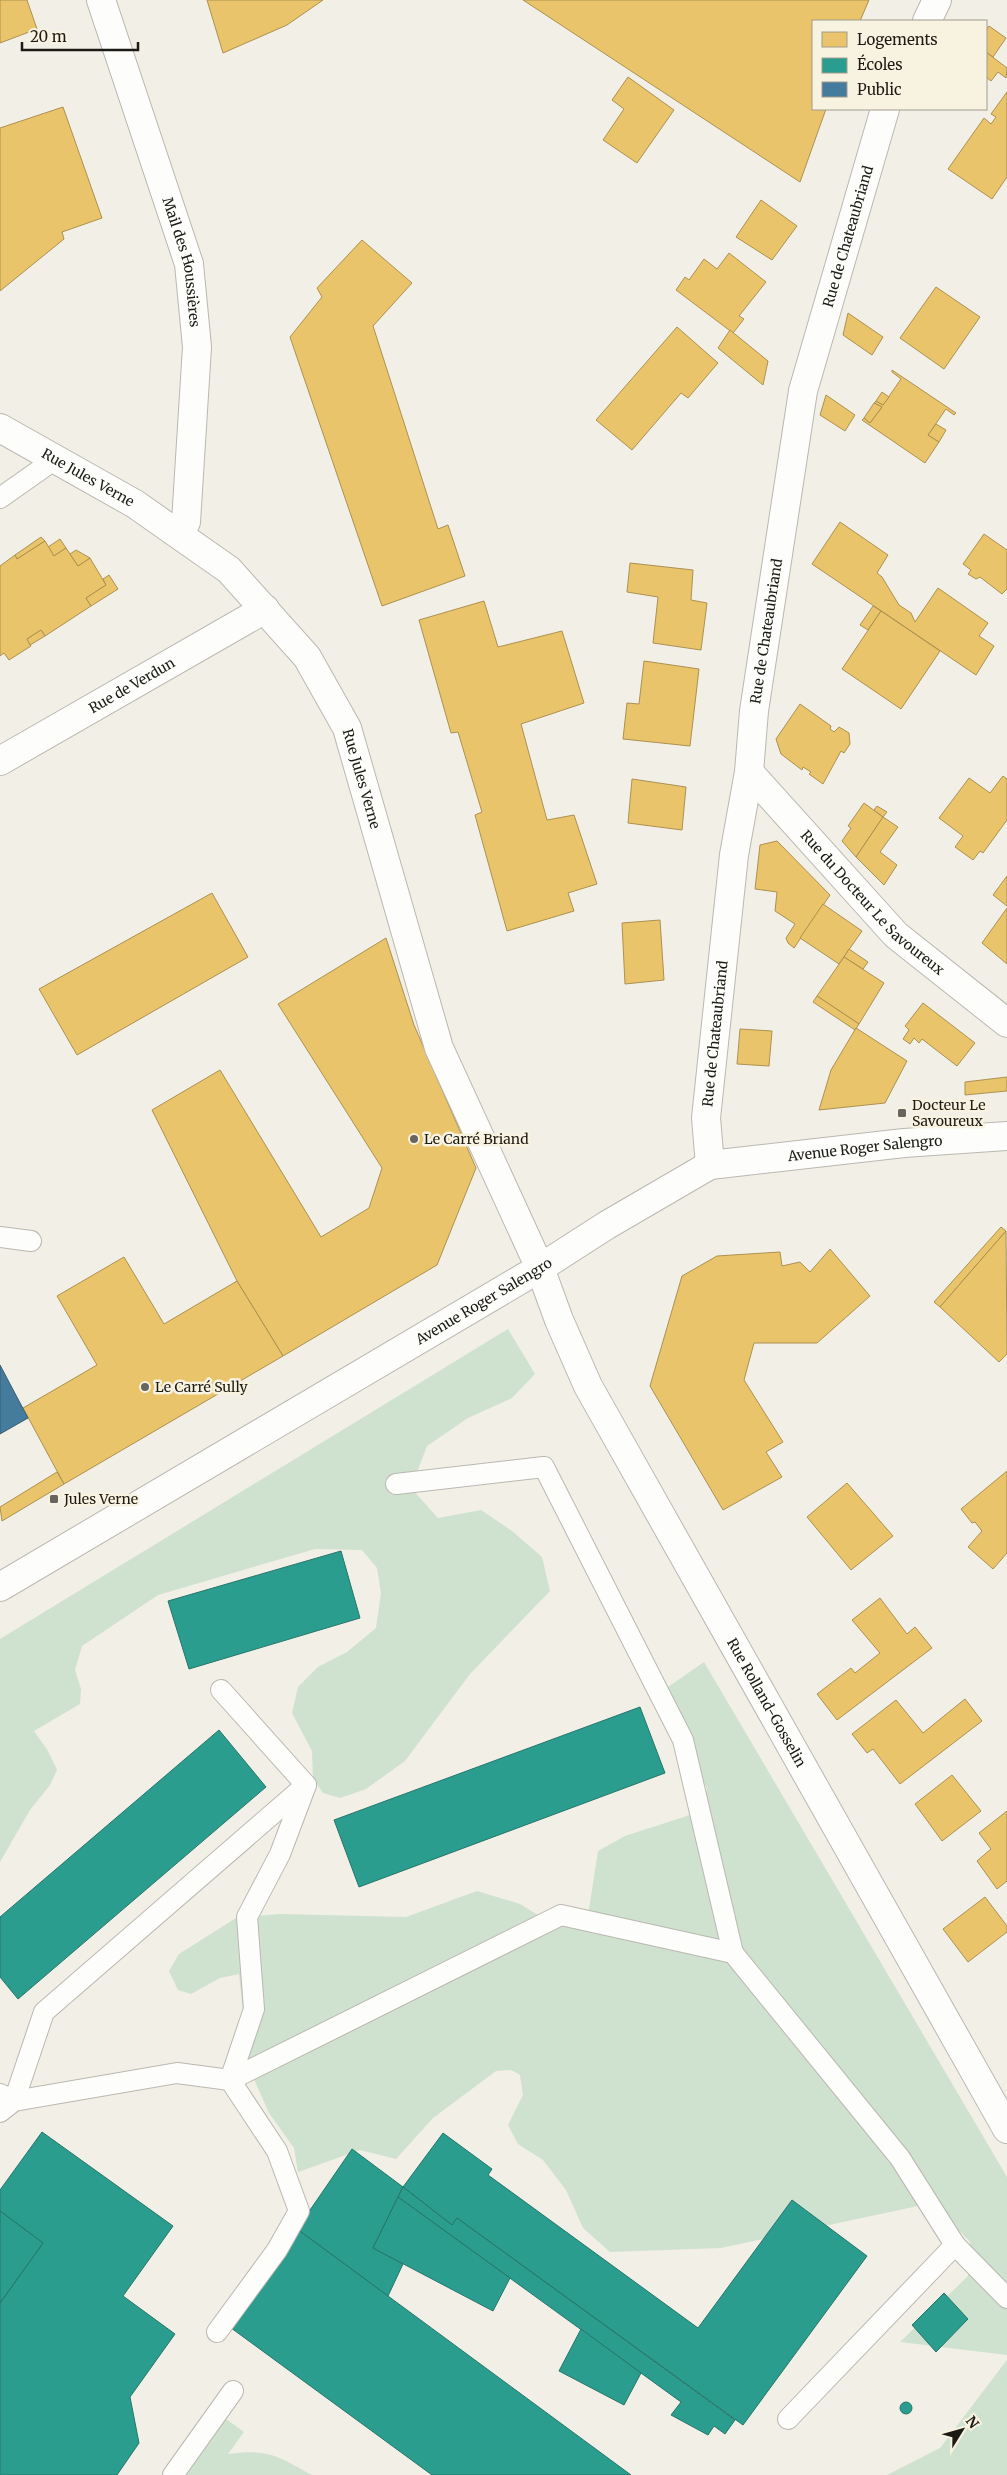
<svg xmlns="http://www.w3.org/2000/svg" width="1007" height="2475" viewBox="0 0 1007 2475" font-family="Merriweather,serif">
<rect width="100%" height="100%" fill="#f2efe6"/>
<g fill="#cfe1cf">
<polygon points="508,1329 535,1374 512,1398 468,1418 427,1446 411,1488 438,1518 481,1510 512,1531 542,1557 550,1591 470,1674 405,1761 366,1789 340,1798 323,1793 313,1778 312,1751 292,1713 298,1687 318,1667 347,1652 376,1628 381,1593 377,1568 362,1550 315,1549 158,1595 82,1646 75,1670 81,1689 80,1704 34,1731 48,1751 57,1770 50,1785 30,1810 0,1862 0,1639"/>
<polygon points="704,1662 1007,2177 1007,2355 900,2342 968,2276 970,2242 932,2203 721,2248 610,2252 583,2228 566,2190 543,2160 518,2144 508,2125 523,2095 520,2075 511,2070 496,2071 433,2118 396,2159 360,2150 298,2172 294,2148 269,2113 249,2068 239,1974 220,1978 191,1994 178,1990 169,1971 179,1954 236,1918 279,1914 406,1917 477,1891 520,1904 551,1923 577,1924 589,1909 598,1851 625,1836 693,1814 707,1789 691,1752 662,1711 668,1687"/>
<polygon points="1007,2360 1007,2475 887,2475 940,2448"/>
<path d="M 225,2418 L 244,2432 L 228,2454 C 269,2449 276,2455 312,2475 L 183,2475 Z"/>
</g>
<g fill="#e9c46a" stroke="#ac9150">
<polygon points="0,0 27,0 37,29 0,43"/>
<polygon points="207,0 323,0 287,25 223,53"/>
<polygon points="523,0 869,0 860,21 813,21 813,109 826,109 800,182"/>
<polygon points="989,26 1006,38 993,57 986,52 986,30"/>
<polygon points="986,52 1007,68 1006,78 998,72 991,81 986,77"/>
<polygon points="628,77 674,110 637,163 603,140 624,109 612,100"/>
<polygon points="1007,92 1007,177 992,199 948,169 984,118 991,124 996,117 991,114"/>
<polygon points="63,107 102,218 62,232 64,239 0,291 0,128"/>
<polygon points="761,200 797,226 772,260 736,237"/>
<polygon points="362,240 412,283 373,326 438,529 448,525 465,576 382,606 290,337 322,297 317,288"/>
<polygon points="729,253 766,282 739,316 744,319 733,333 676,290 685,277 689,280 704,259 717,269"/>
<polygon points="936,287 980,317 944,369 900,338"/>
<polygon points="848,313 883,337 872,355 843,335"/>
<polygon points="677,327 718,363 688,398 681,393 632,450 596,420"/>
<polygon points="730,330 768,361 763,385 718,348"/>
<polygon points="892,370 956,413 954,415 946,409 928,435 939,442 925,463 862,420 864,418 870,423 882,407 874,403 876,401 883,405 901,379 892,372"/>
<polygon points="882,392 889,397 883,405 876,401"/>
<polygon points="826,395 855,415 845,431 820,415"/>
<polygon points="874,403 882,407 870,423 864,418"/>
<polygon points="936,424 946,430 939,442 928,435"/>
<polygon points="840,522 888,555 877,573 882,577 899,605 911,613 915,622 938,588 988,623 979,636 994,646 976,675 812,564"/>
<polygon points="984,534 1007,550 1007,589 1002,594 980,577 976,579 968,574 971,570 963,564"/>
<polygon points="41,537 45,541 17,559 15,555"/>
<polygon points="60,539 66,548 54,556 48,547"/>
<polygon points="45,541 54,556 66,548 78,566 90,558 106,585 86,598 91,606 45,636 41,630 27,639 31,646 9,660 4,653 0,656 0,566 15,555 17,559"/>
<polygon points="76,550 90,558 78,566 70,554"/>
<polygon points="630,563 693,570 691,600 707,603 701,650 653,643 658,597 627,592"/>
<polygon points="109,575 118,589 91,606 86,598 106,585 103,579"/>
<polygon points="484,601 498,647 562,631 584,703 521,724 547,820 574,815 597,884 568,893 574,911 507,931 475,815 482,812 458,732 451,733 419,620"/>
<polygon points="873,606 881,611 868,630 860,625"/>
<polygon points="881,611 940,651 901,709 842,669"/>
<polygon points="41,630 45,636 30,645 27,639"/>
<polygon points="644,661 699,669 690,746 623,739 627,703 639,704"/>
<polygon points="800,704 831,726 830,729 834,732 839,727 849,733 850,744 844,753 841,751 823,784 809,774 811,772 803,767 802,770 781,754 776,739"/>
<polygon points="1003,776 1007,779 1007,820 983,853 980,851 973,860 955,847 963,836 939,818 969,778 990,793"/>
<polygon points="632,779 686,787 682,830 628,823"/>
<polygon points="864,803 883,817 856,857 842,841 851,828 848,826"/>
<polygon points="877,806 887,812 883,817 874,810"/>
<polygon points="883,817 898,827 880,852 897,865 884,885 856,857"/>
<polygon points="777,841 830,895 794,948 788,943 786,938 795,924 775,911 777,892 755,889 760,845"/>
<polygon points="1007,876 1007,906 993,895"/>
<polygon points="212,893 248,957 77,1055 39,989"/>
<polygon points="823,904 862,931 839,964 800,938"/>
<polygon points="1007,908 1007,964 982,943"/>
<polygon points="660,920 664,980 625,984 622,923"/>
<polygon points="386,938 414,1025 476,1168 437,1265 283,1356 237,1281 152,1110 220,1070 321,1237 369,1208 382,1168 278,1004"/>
<polygon points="849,949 868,962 863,969 844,957"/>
<polygon points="844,957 884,983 859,1024 817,996"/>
<polygon points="817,996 859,1024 855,1030 813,1002"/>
<polygon points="923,1003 975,1043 957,1066 922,1039 919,1043 914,1038 910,1044 903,1039 909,1030 905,1026"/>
<polygon points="856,1028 907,1061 885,1103 819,1110 831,1070"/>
<polygon points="740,1029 772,1031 769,1066 737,1064"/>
<polygon points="1007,1077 1007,1091 965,1095 965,1082"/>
<polygon points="1001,1227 1006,1231 940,1307 934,1302"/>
<polygon points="1006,1231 1007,1354 999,1362 940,1307"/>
<polygon points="830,1249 870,1296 817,1343 754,1343 744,1380 783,1442 766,1452 782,1477 723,1510 650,1386 682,1276 717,1256 780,1252 782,1266 800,1262 810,1272"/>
<polygon points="124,1257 164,1324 237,1281 283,1356 64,1484 23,1408 97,1365 57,1296"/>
<polygon points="1007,1471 1007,1553 993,1569 968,1547 982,1531 975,1522 972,1523 961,1509"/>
<polygon points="57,1472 64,1484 2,1521 0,1507"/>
<polygon points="847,1483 893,1536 851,1570 807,1517"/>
<polygon points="880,1598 907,1634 915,1627 932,1648 837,1720 817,1694 851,1668 855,1673 880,1653 852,1620"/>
<polygon points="965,1699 982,1721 900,1784 873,1749 867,1753 852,1734 896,1700 923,1733"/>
<polygon points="952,1775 981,1811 942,1841 915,1804"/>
<polygon points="1007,1811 1007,1881 997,1889 977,1861 991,1849 979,1833"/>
<polygon points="985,1897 1007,1926 1007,1932 968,1962 943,1929"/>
</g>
<g fill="#2a9d8f" stroke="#26766a">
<polygon points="341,1551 360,1618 189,1669 168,1601"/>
<polygon points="640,1707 665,1773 359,1887 334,1820"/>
<polygon points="219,1730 266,1787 18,1999 0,1977 0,1917"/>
<polygon points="42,2132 173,2226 123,2296 175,2334 130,2397 139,2443 117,2475 0,2475 0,2303 43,2243 0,2211 0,2190"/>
<polygon points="443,2133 492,2169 488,2175 698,2328 792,2200 867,2256 743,2425 457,2218 452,2225 403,2187"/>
<polygon points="352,2149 403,2187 373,2248 403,2264 388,2296 297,2229"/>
<polygon points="403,2187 452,2225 457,2218 735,2420 725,2434 714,2426 708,2435 671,2415 681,2402 398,2197"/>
<polygon points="398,2197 510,2278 493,2311 373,2248"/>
<polygon points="0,2211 43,2243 0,2303"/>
<polygon points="297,2229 631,2475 432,2475 227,2325"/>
<polygon points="944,2293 968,2319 936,2352 912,2325"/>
<polygon points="581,2329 641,2373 624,2405 559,2371"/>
<circle cx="906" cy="2408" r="6"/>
</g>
<polygon fill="#457b9d" stroke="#395e74" points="0,1365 28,1418 0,1434"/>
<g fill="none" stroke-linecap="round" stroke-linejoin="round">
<defs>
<g id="service">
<polyline points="0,498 54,460"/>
<polyline points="0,1237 31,1241"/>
<polyline points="396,1484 544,1467 683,1740 733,1953"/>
<polyline points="0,2094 14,2101 44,2012 306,1785 221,1690"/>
<polyline points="0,2112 14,2101 177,2073 230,2080 561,1915 733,1953 900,2158 955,2245 1007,2298"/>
<polyline points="217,2332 277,2250 299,2211 277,2151 230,2080 254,2009 247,1917 280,1854 306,1785"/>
<polyline points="788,2419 955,2245"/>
<polyline points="173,2475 233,2391"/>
</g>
<g id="minor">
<path id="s1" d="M 101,0 L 189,264 L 197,347 L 186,522 L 179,533"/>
<polyline points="927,21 937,0"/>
<path id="s2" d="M 0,428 L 135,504 L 229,570 L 307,657 L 347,728 L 439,1048 L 540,1268 L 559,1320 L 588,1386 L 1007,2129"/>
<path id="s3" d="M 0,761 L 265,609"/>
<path id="s4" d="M 749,772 L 896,935 L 1007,1023"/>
<path id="s5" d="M 710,1165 L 706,1118 L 734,855 L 749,772 L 754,711 L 803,391 L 885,109"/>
</g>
<g id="secondary">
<path id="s6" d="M 0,1587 L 540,1268 L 607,1225 L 710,1165 L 904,1143 L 1007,1136"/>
</g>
</defs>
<use href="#service" stroke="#bab8b1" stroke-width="22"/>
<use href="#minor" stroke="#bab8b1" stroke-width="30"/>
<use href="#secondary" stroke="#bab8b1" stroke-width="30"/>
<use href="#service" stroke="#fdfdfb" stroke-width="20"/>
<use href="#minor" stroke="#fdfdfb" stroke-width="28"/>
<use href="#secondary" stroke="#fdfdfb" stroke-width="28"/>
</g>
<g fill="#67655e" stroke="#f8f2e0" stroke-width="2">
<rect x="897" y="1108" width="10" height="10" rx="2.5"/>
<circle cx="414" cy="1139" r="5"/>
<circle cx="145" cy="1387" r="5"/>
<rect x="49" y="1494" width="10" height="10" rx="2.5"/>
</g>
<g text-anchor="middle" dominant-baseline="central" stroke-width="5" stroke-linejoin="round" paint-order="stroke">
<g font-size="14" fill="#1c1a14" stroke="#f8f2e0">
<text stroke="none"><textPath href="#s5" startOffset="942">Rue de Chateaubriand</textPath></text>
<text stroke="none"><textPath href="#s1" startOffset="275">Mail des Houssières</textPath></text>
<text stroke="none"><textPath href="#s2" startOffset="101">Rue Jules Verne</textPath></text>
<text stroke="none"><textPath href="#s5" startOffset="538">Rue de Chateaubriand</textPath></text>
<text stroke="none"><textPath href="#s3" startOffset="152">Rue de Verdun</textPath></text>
<text stroke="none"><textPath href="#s2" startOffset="521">Rue Jules Verne</textPath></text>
<text stroke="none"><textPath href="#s4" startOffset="180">Rue du Docteur Le Savoureux</textPath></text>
<text stroke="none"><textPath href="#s5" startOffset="132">Rue de Chateaubriand</textPath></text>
<text stroke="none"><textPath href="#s6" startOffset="982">Avenue Roger Salengro</textPath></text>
<text stroke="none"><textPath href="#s6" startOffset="562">Avenue Roger Salengro</textPath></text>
<text stroke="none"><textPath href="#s2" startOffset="1534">Rue Rolland-Gosselin</textPath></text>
</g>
<g font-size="14" fill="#1c1a14" stroke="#f8f2e0" text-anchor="start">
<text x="912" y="1105">Docteur Le<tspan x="912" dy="16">Savoureux</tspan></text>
<text x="424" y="1139">Le Carré Briand</text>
<text x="155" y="1387">Le Carré Sully</text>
<text x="64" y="1499">Jules Verne</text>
</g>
</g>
<rect x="812" y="20" width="175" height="90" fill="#f8f2e0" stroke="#a09c8e"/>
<rect x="822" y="32" width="25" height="15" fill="#e9c46a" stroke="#a09c8e"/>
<text x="857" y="45" font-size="15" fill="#1c1a14">Logements</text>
<rect x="822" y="58" width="25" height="15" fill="#2a9d8f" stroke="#a09c8e"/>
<text x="857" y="70" font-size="15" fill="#1c1a14">Écoles</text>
<rect x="822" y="82" width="25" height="15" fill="#457b9d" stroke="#a09c8e"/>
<text x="857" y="95" font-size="15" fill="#1c1a14">Public</text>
<g transform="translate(962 2430) rotate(53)" stroke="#f8f2e0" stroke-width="4" paint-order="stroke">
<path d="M0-4L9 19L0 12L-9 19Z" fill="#1c1a14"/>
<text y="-8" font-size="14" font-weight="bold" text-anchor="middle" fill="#1c1a14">N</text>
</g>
<path d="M22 42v8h116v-8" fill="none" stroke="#1c1a14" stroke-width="2.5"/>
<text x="30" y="42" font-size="15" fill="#1c1a14" stroke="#f8f2e0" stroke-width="4" paint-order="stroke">20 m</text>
</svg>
